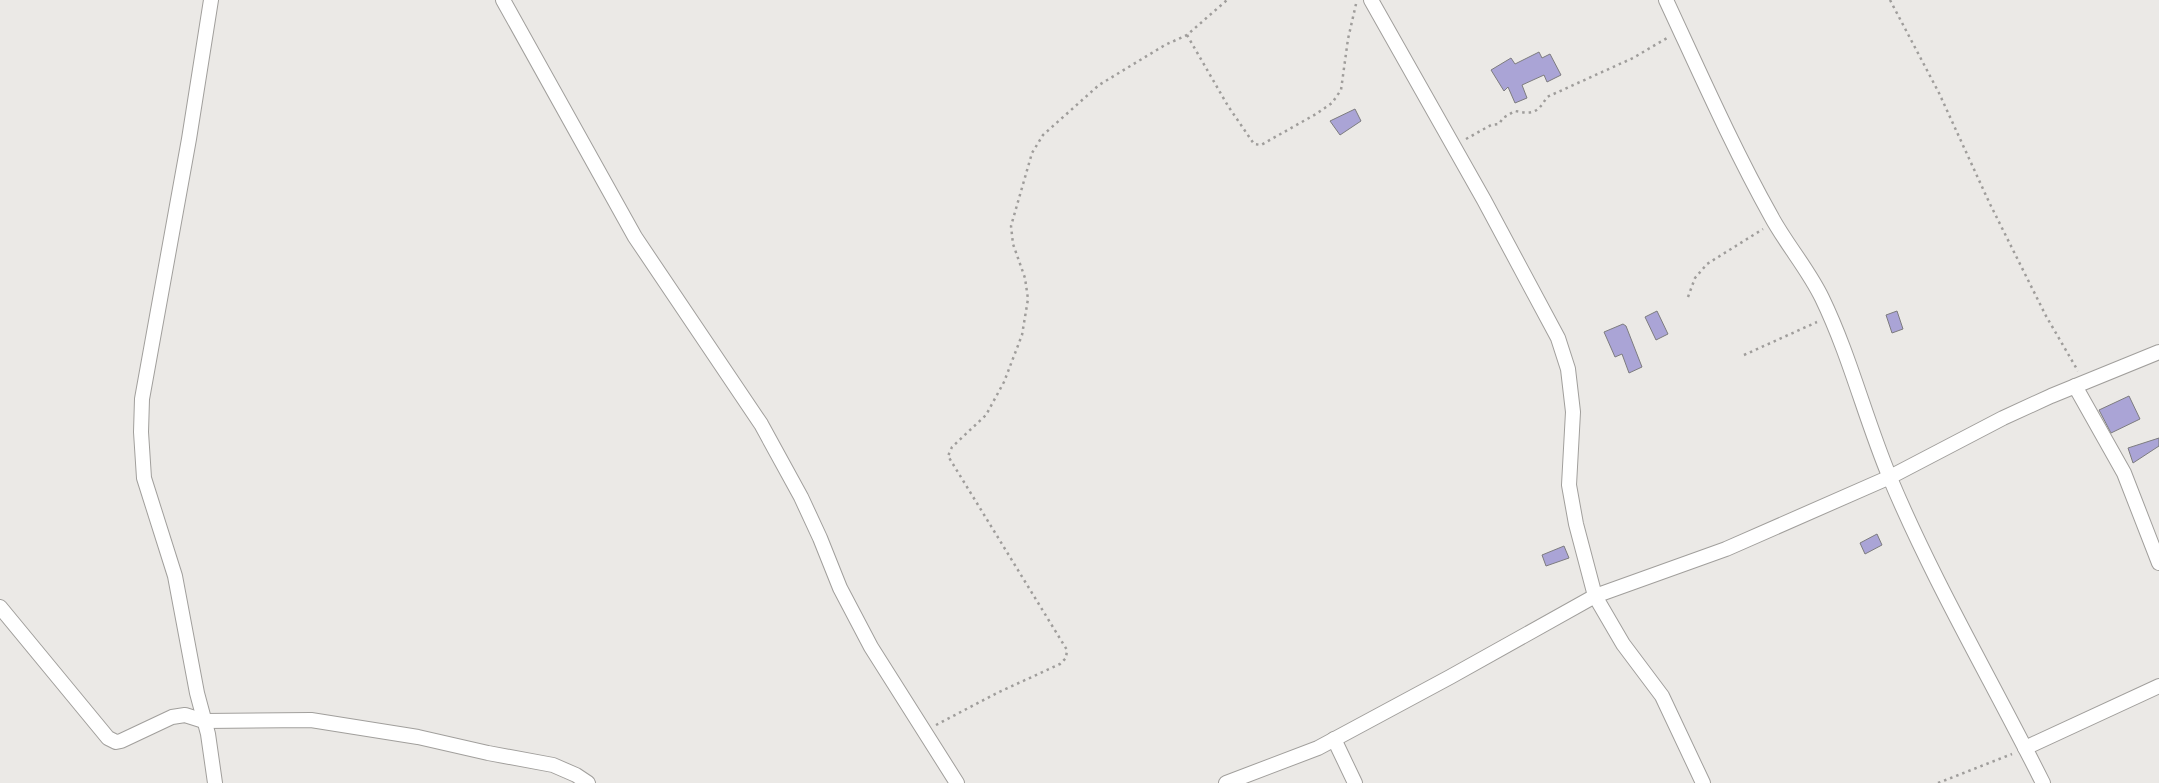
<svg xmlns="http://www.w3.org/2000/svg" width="2159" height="783" viewBox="0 0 2159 783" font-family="'Nunito Sans',sans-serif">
<rect width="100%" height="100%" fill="#ebe9e6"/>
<g fill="#aaa4d6" stroke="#7d7c7f">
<polygon points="1539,52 1542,58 1550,54 1561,75 1547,82 1544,75 1522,85 1527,98 1515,103 1508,87 1504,91 1491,70 1511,58 1515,64"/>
<polygon points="1355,109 1361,121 1340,135 1330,121"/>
<polygon points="1657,311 1668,334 1656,340 1645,317"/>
<polygon points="1897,311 1903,329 1892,333 1886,315"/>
<polygon points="1623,324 1626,326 1642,367 1629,373 1622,354 1615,357 1604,332"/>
<polygon points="2129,396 2140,419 2111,433 2099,410"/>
<polygon points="2159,438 2159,446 2133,463 2128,448"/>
<polygon points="1877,534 1882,545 1865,554 1860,543"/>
<polygon points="1564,546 1569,558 1546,566 1542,555"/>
</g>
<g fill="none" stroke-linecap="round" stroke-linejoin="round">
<defs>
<g id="minor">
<polyline points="211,0 189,139 142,399 141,432 144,478 175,576 197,693 208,734 215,783"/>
<polyline points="503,0 635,237 761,424 801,497 820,538 840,588 871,647 957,783"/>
<polyline points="1371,0 1484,200 1558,338 1568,369 1573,412 1569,485 1576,524 1595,596 1623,644 1662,696 1703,783"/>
<path d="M 1666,0 C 1700,73 1732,146 1771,216 C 1786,244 1808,269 1822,298 C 1850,356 1865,418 1890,478 C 1934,583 1992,681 2043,783"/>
<polyline points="2075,386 2124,473 2159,563"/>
<polyline points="0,607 108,738 116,742 121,741 172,717 185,715 204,721 311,720 418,737 488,753 553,765 576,775 588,783"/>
<polyline points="1334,739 1355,783"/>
<polyline points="2025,748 2159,686"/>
<polyline points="1226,783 1318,748 1450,677 1595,596 1726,549 1890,477 2003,418 2051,396 2159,352"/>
</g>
</defs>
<use href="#minor" stroke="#a19f9c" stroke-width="16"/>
<g stroke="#9f9d9b" stroke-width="2.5" stroke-dasharray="2.5 4" stroke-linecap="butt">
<polyline points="1890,0 1939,93 1989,202 2046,316 2078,371"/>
<polyline points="1187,35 1228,106 1254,144 1261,145 1316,114 1332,103 1341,90 1348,39 1356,4"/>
<path d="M 1466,139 L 1491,125 L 1499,124 L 1503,118 L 1515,111 C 1532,114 1537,114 1547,97 L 1633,58 L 1667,38"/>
<polyline points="1688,297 1695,278 1707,264 1763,229"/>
<polyline points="1744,355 1817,322"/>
<polyline points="936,725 997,693 1060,664 1066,658 1067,650 948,456 952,447 986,415 1004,382 1022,335 1028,299 1025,278 1013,244 1011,226 1032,153 1043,135 1099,85 1165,45 1187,35 1227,0"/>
<polyline points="1938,783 2012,754"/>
</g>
<use href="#minor" stroke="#fff" stroke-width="14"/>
</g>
</svg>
